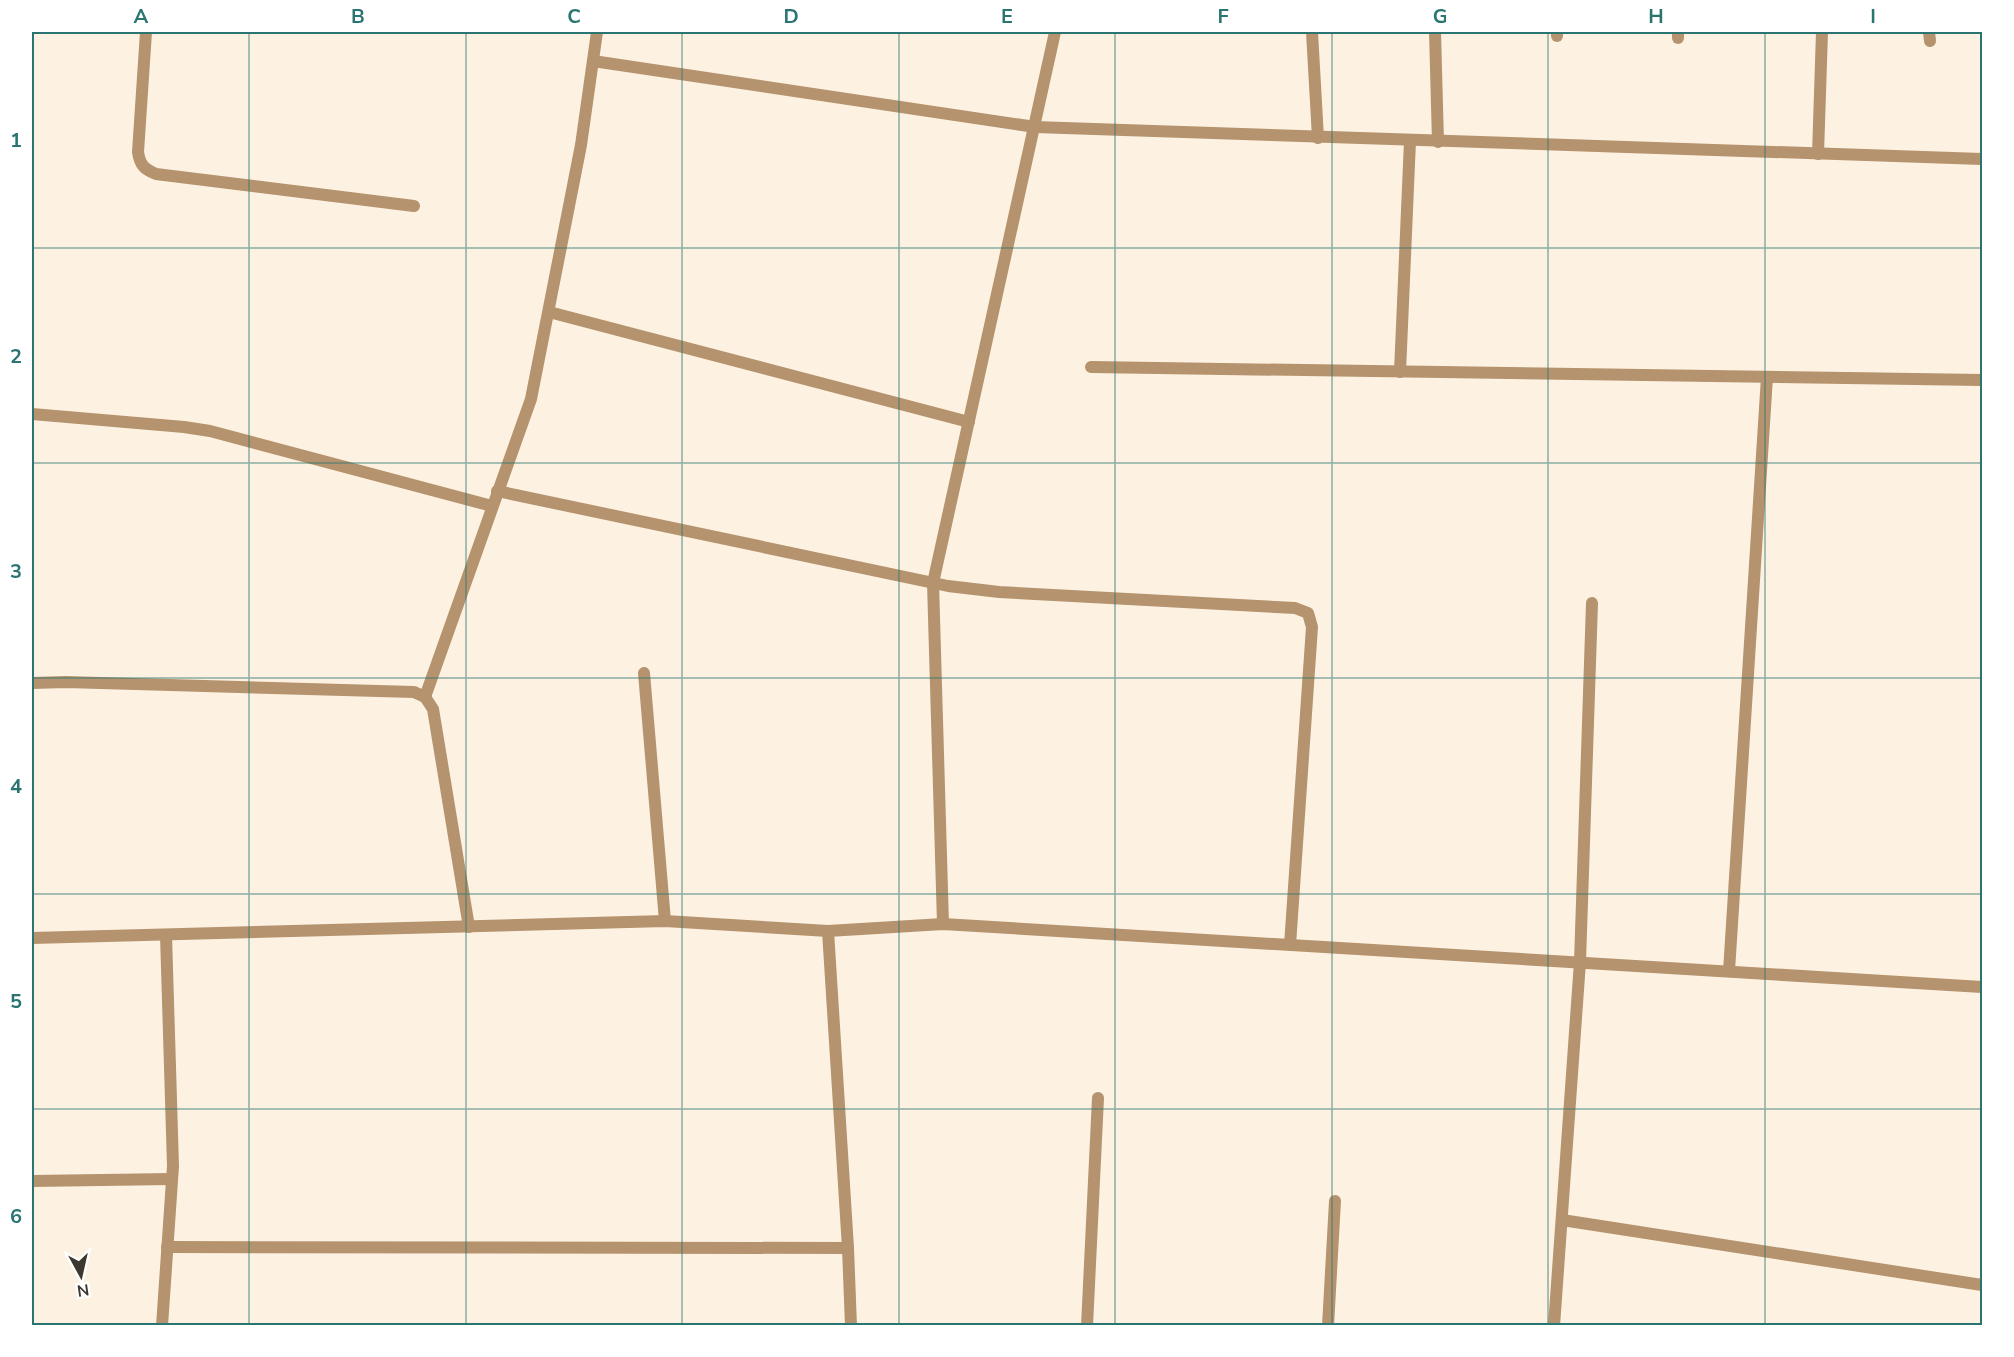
<svg xmlns="http://www.w3.org/2000/svg" width="2014" height="1357" viewBox="0 0 2014 1357" font-family="'Nunito Sans',sans-serif">
<rect width="100%" height="100%" fill="#fdf2e1"/>
<g fill="none" stroke-linecap="round" stroke-linejoin="round">
<g stroke="#b5936e" stroke-width="12">
<path d="M 146,32 L 138,152 C 140,165 144,169 156,174 L 414,206"/>
<polyline points="1312,32 1318,138"/>
<polyline points="1435,32 1438,142"/>
<polyline points="1678,32 1678,38"/>
<polyline points="1929,32 1930,41"/>
<polyline points="1557,36 1557,32"/>
<polyline points="593,61 1035,127 1982,159"/>
<polyline points="1818,154 1822,32"/>
<polyline points="549,312 969,422"/>
<polyline points="1091,367 1982,380"/>
<polyline points="1400,372 1410,141"/>
<polyline points="32,414 184,427 210,431 492,506"/>
<polyline points="497,491 948,586 999,592 1295,608 1308,613 1312,627 1290,945"/>
<polyline points="644,673 665,921"/>
<polyline points="32,683 66,682 414,692 425,697 433,709 469,927"/>
<polyline points="425,697 531,399 581,145 597,32"/>
<polyline points="943,924 933,583 1055,32"/>
<polyline points="32,938 665,921 828,931"/>
<polyline points="1729,971 1767,377"/>
<polyline points="32,1181 171,1179"/>
<polyline points="1562,1220 1982,1285"/>
<polyline points="167,1247 848,1248"/>
<polyline points="162,1326 173,1166 166,935"/>
<polyline points="1087,1326 1098,1098"/>
<polyline points="1328,1326 1335,1201"/>
<polyline points="1554,1326 1580,962 1592,603"/>
</g>
<polyline stroke="#b5936e" stroke-width="12" points="851,1326 848,1248 828,931 943,924 1982,987"/>
</g>
<path fill="none" stroke="#2a7471" stroke-width="1.5" stroke-opacity="0.55" d="M 249,32 L 249,1326M 466,32 L 466,1326M 682,32 L 682,1326M 899,32 L 899,1326M 1115,32 L 1115,1326M 1332,32 L 1332,1326M 1548,32 L 1548,1326M 1765,32 L 1765,1326M 32,248 L 1982,248M 32,463 L 1982,463M 32,678 L 1982,678M 32,894 L 1982,894M 32,1109 L 1982,1109"/>
<rect width="2014" height="1357" fill="none" stroke="#ffffff" stroke-width="66"/>
<g transform="translate(81 1276) rotate(172)" stroke="#ffffff" stroke-width="4.5" paint-order="stroke">
<path d="M0-4.5L10 22L0 15L-10 22Z" fill="#3d372f"/>
<text y="-9" font-size="16" font-weight="bold" text-anchor="middle" fill="#3d372f">N</text>
</g>
<rect x="33" y="33" width="1948" height="1291" fill="none" stroke="#2a7471" stroke-width="2"/>
<g font-size="20" text-anchor="middle" font-weight="bold" fill="#2a7471">
<text x="141" y="23">A</text>
<text x="358" y="23">B</text>
<text x="574" y="23">C</text>
<text x="791" y="23">D</text>
<text x="1007" y="23">E</text>
<text x="1223" y="23">F</text>
<text x="1440" y="23">G</text>
<text x="1656" y="23">H</text>
<text x="1873" y="23">I</text>
<text x="16" y="147">1</text>
<text x="16" y="363">2</text>
<text x="16" y="578">3</text>
<text x="16" y="793">4</text>
<text x="16" y="1008">5</text>
<text x="16" y="1223">6</text>
</g>
</svg>
